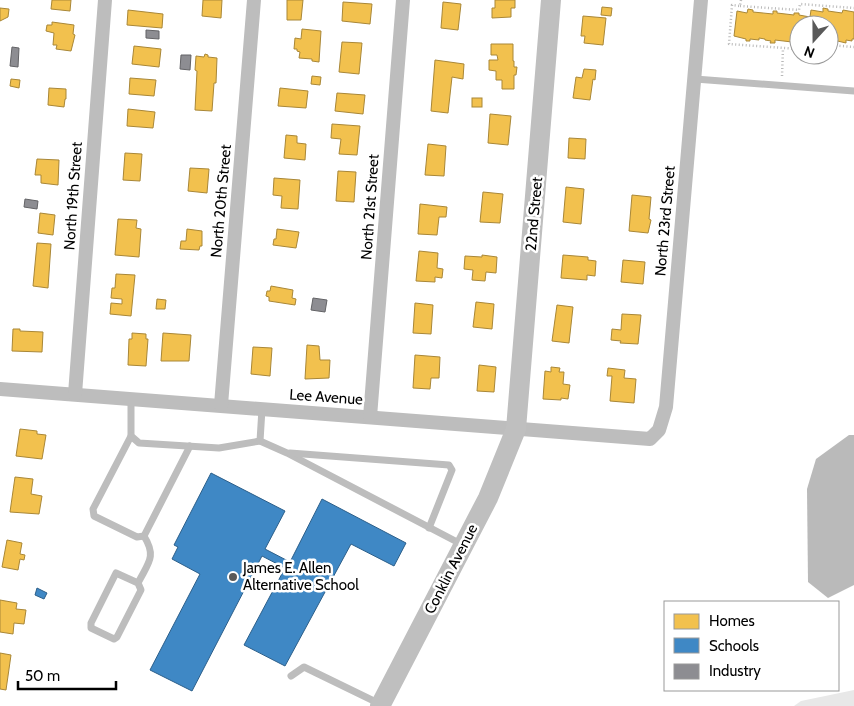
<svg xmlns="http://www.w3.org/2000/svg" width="854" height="706" viewBox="0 0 854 706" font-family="Cabin,sans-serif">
<rect width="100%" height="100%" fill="#fff"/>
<polygon fill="#e8e8e8" points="854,690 854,706 794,706 801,701"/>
<polygon fill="#bababa" points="849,435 854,435 854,585 828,598 808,582 807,489 816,459"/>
<g fill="#f2c14e" stroke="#a98737">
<polygon points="52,0 71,0 70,11 51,9"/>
<polygon points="203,0 222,0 221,18 202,16"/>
<polygon points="287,0 303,0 301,20 287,20"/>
<polygon points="495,0 515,0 515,8 511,8 511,17 492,18 492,8 495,8"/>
<polygon points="343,2 372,4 370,24 342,21"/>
<polygon points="443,2 461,4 458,30 441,28"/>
<polygon points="602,7 612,8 611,16 601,15"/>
<polygon points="0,8 9,9 8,17 0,21"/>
<polygon points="823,8 828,9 828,11 842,13 843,10 854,12 854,39 852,39 852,41 846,40 846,43 829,39 829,25 799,25 799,43 797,43 797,45 792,45 792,42 775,40 775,43 770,43 771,41 765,40 765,39 759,38 759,40 750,39 750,41 746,41 746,39 734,36 737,11 747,13 748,9 753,10 753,12 773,14 773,11 777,11 777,13 794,15 794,13 799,13 799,15 810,17 811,10 823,12"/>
<polygon points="128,10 163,14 162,28 127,25"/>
<polygon points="583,16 606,18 603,45 584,43 585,36 581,36"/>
<polygon points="52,22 74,25 73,34 75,35 71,51 56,49 57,45 53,45 54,33 46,31 47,25 52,25"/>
<polygon points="302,29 321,31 319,62 312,61 312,59 299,58 300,52 297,51 297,49 294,49 295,38 301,39"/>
<polygon points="342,42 362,43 359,74 339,72"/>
<polygon points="491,44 513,44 513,61 514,61 514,67 517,67 516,75 514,75 514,89 502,89 502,80 496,80 496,71 489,70 489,60 498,60 497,55 491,55"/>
<polygon points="134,46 161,49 159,67 132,64"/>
<polygon points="205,54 208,55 208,57 217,58 216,83 214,83 212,111 195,110 197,71 195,70 196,56 204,57"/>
<polygon points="435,60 464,64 463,79 452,77 448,113 431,111"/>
<polygon points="584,69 596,70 595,80 593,79 590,100 573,98 576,77 582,78"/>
<polygon points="312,76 321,77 320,85 311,84"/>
<polygon points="130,78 156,80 154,96 129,94"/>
<polygon points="11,79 20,80 19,88 10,86"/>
<polygon points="49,88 66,89 66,99 65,99 64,107 48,105"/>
<polygon points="280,88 308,91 306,108 278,106"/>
<polygon points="337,93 365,95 363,114 335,111"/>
<rect x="472" y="98" width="10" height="9"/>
<polygon points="128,109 155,112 153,128 127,126"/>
<polygon points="490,114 511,116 508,145 488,143"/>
<polygon points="332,124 360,126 357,155 339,154 341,139 331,138"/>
<polygon points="286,135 297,136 297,143 306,144 305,160 284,158"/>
<polygon points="569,138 586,139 585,159 568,158"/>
<polygon points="428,144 446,146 444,176 425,175"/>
<polygon points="125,153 142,154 140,181 123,180"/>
<polygon points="37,159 59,160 58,185 41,183 41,175 35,175"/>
<polygon points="190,168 209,169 207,193 188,191"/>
<polygon points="338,171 356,172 354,202 336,201"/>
<polygon points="274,178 300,180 298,209 281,208 282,196 273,195"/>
<polygon points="566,187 584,189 581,224 563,222"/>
<polygon points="483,192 503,194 500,223 480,222"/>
<polygon points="632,195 651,197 649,219 651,220 648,233 629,231"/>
<polygon points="420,204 447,207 446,217 439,217 437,235 418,234"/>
<polygon points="40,213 55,215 53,235 38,233"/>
<polygon points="118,219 137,220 136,228 141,229 139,257 115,255"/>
<polygon points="187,229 202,231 202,246 200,246 199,250 180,249 181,241 186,241"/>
<polygon points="277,229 299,232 296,248 273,245 274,239 276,239"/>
<polygon points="37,243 51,244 48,288 33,286"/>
<polygon points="419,251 438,253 437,268 443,269 442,278 435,277 435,282 416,281"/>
<polygon points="482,255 497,257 496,273 486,272 485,281 472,280 473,270 464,269 465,256 482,257"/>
<polygon points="563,255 588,257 588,260 596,261 595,276 587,275 587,280 561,278"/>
<polygon points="623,260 645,262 643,284 621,282"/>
<polygon points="116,274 135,275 131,316 110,314 111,303 122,304 122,299 111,298 112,288 115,288"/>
<polygon points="271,286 293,290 292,298 296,299 295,305 269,301 269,297 266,296 267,291 270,291"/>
<polygon points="157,299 166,300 165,309 156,309"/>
<polygon points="476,302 494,304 492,329 473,327"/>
<polygon points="415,303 433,305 431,334 413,333"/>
<polygon points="557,305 573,307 569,343 552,341"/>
<polygon points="622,314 641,315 638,344 620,343 621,341 611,340 612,329 621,330"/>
<polygon points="13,329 20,329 20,331 43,332 42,352 12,351"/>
<polygon points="132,333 146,334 146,339 148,339 146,366 128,365 129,339 132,339"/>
<polygon points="163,333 191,335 189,361 161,361"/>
<polygon points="307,345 319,346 320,360 330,360 329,378 305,379"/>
<polygon points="253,347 272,348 270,376 251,374"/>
<polygon points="415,355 440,357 439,378 431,378 430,389 413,388"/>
<polygon points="479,365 496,367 494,392 477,391"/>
<polygon points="551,367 560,368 559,372 564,372 563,384 570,385 568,399 561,398 561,400 543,399 545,371 551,372"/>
<polygon points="608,368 625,370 624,378 636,379 634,403 610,401 612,376 607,376"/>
<polygon points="20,429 37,431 37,434 46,435 42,459 16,456"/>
<polygon points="15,477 33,479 31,494 42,496 39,514 10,512"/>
<polygon points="7,540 22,543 20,554 25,555 24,560 20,559 18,570 2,567"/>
<polygon points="0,600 17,603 16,609 26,610 24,624 14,623 13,634 0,632"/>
<polygon points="0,653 11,655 6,690 0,689"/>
</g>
<g fill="#3f88c5" stroke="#2c5f8a">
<polygon points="211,473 285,511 265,549 290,562 322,499 406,543 394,566 351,544 285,666 244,645 285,568 262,556 192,691 150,670 200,574 172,559 178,547 174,545"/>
<polygon points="37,588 47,593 44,599 35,595"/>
</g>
<g fill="#8d8d92" stroke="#636366">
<polygon points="146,30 159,31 159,39 146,38"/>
<polygon points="12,47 19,48 18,67 10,66"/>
<polygon points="181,55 191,55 190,70 180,69"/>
<polygon points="25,199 38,201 37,209 24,207"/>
<polygon points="313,298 327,300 325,312 311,310"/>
</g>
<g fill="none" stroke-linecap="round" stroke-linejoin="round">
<g stroke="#b8b8b8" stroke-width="2.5" stroke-dasharray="1 2.5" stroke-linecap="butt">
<polyline points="741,0 740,6 732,5 729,44 799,49"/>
<polyline points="740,6 799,10 800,4 854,8"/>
<polyline points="829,45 854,47"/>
<polyline points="782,76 783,48"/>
</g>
<g stroke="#bdbdbd" stroke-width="7">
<polyline points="695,79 854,91"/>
<polyline points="131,399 131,436 139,443 219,448 260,441"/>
<polyline points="262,409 260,441 287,453 461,544"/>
<polyline points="131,436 93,509 94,516 137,537 144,536 190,446"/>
<polyline points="290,453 449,465 452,470 429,528"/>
<path d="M 138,583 L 141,590 L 117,637 L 114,639 L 91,628 L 91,623 L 116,573 L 138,583 C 148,563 157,557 144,536"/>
<polyline points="291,676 304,667 380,704"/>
</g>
<g stroke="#bdbdbd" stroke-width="14">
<polyline points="0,389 650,439 659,430 666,407 701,0"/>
<polyline points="75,394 105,0"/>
<polyline points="221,405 254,0"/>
<polyline points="370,417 403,0"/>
</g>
<polyline stroke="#bfbfbf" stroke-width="20" points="380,706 488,498 516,429 551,0"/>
</g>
<circle fill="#595959" stroke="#fff" stroke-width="2" cx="233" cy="577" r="5"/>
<g text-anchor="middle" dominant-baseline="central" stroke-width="5" stroke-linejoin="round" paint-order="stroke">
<g font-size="15" fill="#000" stroke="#fff">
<text transform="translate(73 196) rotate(-86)">North 19th Street</text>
<text transform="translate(221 201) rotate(-85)">North 20th Street</text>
<text transform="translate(370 207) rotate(-86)">North 21st Street</text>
<text transform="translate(534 214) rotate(-85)">22nd Street</text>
<text transform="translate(665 221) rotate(-85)">North 23rd Street</text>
<text transform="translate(326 397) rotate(4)">Lee Avenue</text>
<text transform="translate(451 569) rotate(-63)">Conklin Avenue</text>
</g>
<g font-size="15" fill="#000" stroke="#fff" text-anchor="start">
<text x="243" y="568">James E. Allen<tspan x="243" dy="17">Alternative School</tspan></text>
</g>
</g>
<rect x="664" y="601" width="175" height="90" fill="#ffffff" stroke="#999999"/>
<rect x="674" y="614" width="25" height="15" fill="#f2c14e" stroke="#999999"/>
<text x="709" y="626" font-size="15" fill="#000000">Homes</text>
<rect x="674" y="638" width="25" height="15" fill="#3f88c5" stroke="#999999"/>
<text x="709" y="651" font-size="15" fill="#000000">Schools</text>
<rect x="674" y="664" width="25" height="15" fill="#8d8d92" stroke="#999999"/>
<text x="709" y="676" font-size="15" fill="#000000">Industry</text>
<g transform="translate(814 40) rotate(201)"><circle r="24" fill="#ffffff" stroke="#999999"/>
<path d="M0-4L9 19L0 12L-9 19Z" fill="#595959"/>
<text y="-8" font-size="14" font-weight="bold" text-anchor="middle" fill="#000000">N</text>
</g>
<path d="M18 681v8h98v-8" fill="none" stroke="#000000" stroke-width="2.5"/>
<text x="25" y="681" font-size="15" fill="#000000" stroke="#ffffff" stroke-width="4" paint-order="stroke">50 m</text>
</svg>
